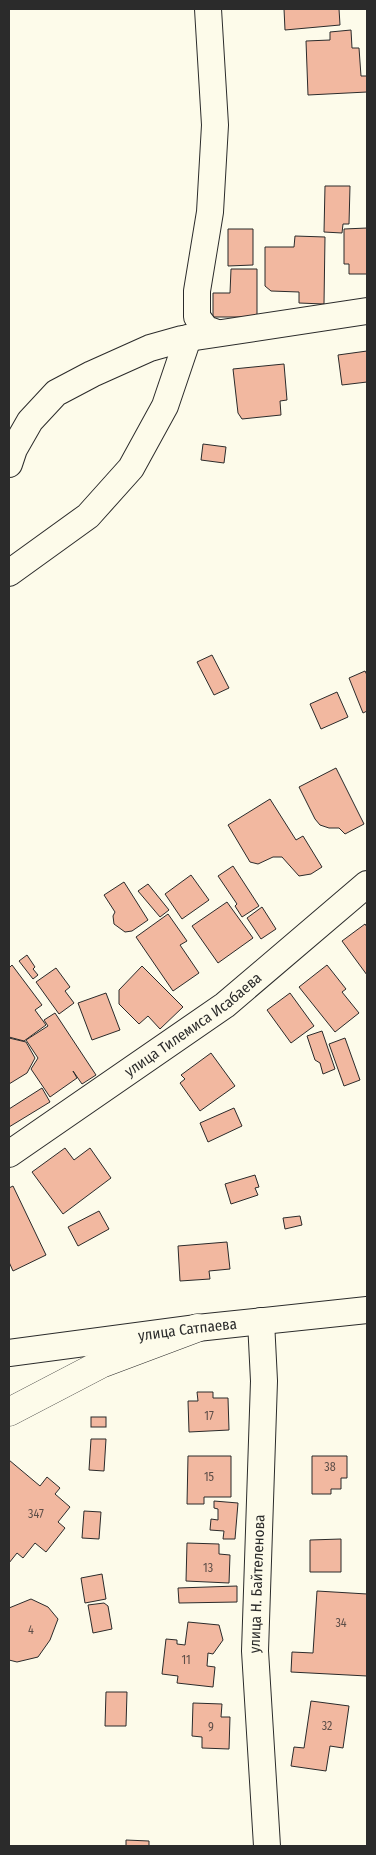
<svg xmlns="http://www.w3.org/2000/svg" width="376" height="1855" viewBox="0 0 376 1855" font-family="'Fira Sans Condensed',sans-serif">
<rect width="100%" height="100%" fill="#fdfbea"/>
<g fill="#f2b8a0" stroke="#2b2b2b">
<polygon points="284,9 339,9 340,25 285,30"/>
<polygon points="351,30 352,48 359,48 361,76 367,76 367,92 308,95 306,41 330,40 330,32"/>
<polygon points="325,186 350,186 349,224 343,224 342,233 324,232"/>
<polygon points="367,228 367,274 349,274 349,264 344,264 344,229"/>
<polygon points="228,229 253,229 253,265 228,266"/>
<polygon points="295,236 325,237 324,304 299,303 299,292 271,291 265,286 265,247 294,247"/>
<polygon points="231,269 257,269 257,317 213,317 213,293 230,293"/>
<polygon points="367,351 367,382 342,385 338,355"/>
<polygon points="284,364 287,400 280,401 281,415 242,419 238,413 233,369"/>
<polygon points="203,444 226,447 224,463 201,460"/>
<polygon points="212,655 229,688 214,695 197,662"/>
<polygon points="365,671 367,675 367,711 363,713 349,678"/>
<polygon points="337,692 348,717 321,729 310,704"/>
<polygon points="336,768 364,824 345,834 339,828 329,828 320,825 315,819 299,787"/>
<polygon points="270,799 296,840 303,836 322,867 311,874 299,876 282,857 273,857 258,864 250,862 228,825"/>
<polygon points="233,866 259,906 242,917 235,906 237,904 218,876"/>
<polygon points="191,875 209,900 182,919 165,894"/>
<polygon points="124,882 148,920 132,931 125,932 114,924 113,916 115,912 104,895"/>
<polygon points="148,884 169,910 160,917 138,891"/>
<polygon points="227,902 253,938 218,963 192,926"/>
<polygon points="262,907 276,929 261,939 247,918"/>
<polygon points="168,914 187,941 180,945 199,973 173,991 136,937"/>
<polygon points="365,924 367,927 367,975 342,941"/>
<polygon points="27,955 35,967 33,969 38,975 33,979 19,961"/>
<polygon points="12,965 42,1005 35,1010 46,1025 24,1041 9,1037 9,968"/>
<polygon points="327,965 346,989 342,992 359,1013 335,1032 299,987"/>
<polygon points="142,966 183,1007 160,1029 148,1016 139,1024 119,1004 119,990"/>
<polygon points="56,968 70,987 65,991 74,1003 59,1014 36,982"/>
<polygon points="106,993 120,1030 92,1040 78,1003"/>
<polygon points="290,993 314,1026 291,1043 267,1010"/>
<polygon points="55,1013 96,1075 82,1084 73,1071 77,1078 50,1097 31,1069 38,1058 26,1040 48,1026 44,1020"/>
<polygon points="322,1031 335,1069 323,1074 320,1063 315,1060 307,1036"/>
<polygon points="9,1038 26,1042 35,1058 27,1073 9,1084"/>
<polygon points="345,1038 360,1080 344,1086 329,1044"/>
<polygon points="211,1053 235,1086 200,1111 180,1083 185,1079 181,1075"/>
<polygon points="42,1088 50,1102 9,1127 9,1109"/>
<polygon points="234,1108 242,1126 208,1142 200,1123"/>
<polygon points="65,1148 74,1160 90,1148 111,1178 63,1214 32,1172"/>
<polygon points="255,1175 259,1187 255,1188 258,1195 231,1204 225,1184"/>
<polygon points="13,1186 46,1255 13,1271 9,1262 9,1188"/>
<polygon points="99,1211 109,1229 78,1246 68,1227"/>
<polygon points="300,1216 302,1225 285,1229 283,1218"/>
<polygon points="227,1242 230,1269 209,1271 210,1279 180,1281 178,1246"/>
<polygon points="197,1392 213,1392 213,1398 228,1398 229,1430 189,1432 188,1401 198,1401"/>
<rect x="91" y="1417" width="15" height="10"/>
<polygon points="91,1439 106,1439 104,1471 89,1470"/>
<polygon points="188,1456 231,1456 231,1497 204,1497 204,1504 187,1504"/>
<polygon points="312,1456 347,1456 347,1478 341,1478 341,1489 331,1489 331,1494 312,1494"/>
<polygon points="9,1460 40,1486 47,1477 60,1488 55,1494 70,1507 58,1522 65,1528 46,1552 35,1543 23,1558 17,1553 9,1563"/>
<polygon points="214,1501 238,1503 235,1539 223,1539 224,1531 210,1530 211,1519 218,1520 218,1509 214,1508"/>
<polygon points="84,1511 101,1512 99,1539 82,1538"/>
<polygon points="341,1539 341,1572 310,1572 310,1540"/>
<polygon points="187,1543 219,1544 219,1554 230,1555 229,1583 186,1581"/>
<polygon points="102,1574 106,1599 85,1603 81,1578"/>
<polygon points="237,1586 237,1602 179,1603 178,1588"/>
<polygon points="317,1591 367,1594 367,1676 291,1672 292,1652 313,1653"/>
<polygon points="31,1599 48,1607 58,1619 50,1640 38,1657 17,1662 9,1660 9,1608"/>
<polygon points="104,1603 108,1606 112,1629 93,1633 88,1605"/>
<polygon points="188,1622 219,1625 223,1640 213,1654 208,1653 207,1666 215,1667 213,1687 177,1683 178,1676 162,1674 166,1639 177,1640 177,1644 185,1645"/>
<polygon points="106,1692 127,1692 126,1726 105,1726"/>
<polygon points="311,1701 349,1706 343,1748 330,1746 326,1771 291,1766 294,1747 304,1748"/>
<polygon points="193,1703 222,1704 221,1717 230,1717 229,1749 202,1748 202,1737 192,1736"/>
<polygon points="126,1840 149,1841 149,1846 126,1846"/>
</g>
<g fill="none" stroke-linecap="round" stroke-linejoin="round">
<defs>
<g id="minor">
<polyline points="208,9 215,125 210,212 197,291 197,317 206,329 217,333"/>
<polyline points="9,464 14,449 30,421 56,393 92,374 150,348 182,339 367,311"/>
<polyline points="9,573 88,516 131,468 165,406 188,338"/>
<path id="s1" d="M 9,1154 L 225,1005 L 367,884"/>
<polyline points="261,1321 264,1381 255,1651 267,1846"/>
<path id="s2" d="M 9,1353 L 197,1328 L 367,1310"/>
</g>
<polyline id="major" points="9,1412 101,1364 197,1328"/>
</defs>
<use href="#minor" stroke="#2b2b2b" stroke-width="28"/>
<use href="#major" stroke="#2b2b2b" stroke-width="29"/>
<use href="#minor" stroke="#fdfbea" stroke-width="26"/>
<use href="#major" stroke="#fdfbea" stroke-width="28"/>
</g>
<g text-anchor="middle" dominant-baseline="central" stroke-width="4" stroke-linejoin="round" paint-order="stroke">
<g font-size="12" fill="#5d4e48">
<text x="209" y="1416">17</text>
<text x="330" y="1467">38</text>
<text x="209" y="1477">15</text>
<text x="36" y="1514">347</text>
<text x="208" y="1568">13</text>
<text x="341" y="1623">34</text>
<text x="31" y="1630">4</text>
<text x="186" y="1660">11</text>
<text x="327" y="1726">32</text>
<text x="211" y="1727">9</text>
</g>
<g font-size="15" fill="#2b2b2b" stroke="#fdfbea">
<text stroke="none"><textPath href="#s1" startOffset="225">улица Тилемиса Исабаева</textPath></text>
<text stroke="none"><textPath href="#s2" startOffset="180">улица Сатпаева</textPath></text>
<text transform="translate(257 1584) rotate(-88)">улица Н. Байтеленова</text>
</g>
</g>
<rect width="376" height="1855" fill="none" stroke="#2b2b2b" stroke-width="20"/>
</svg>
